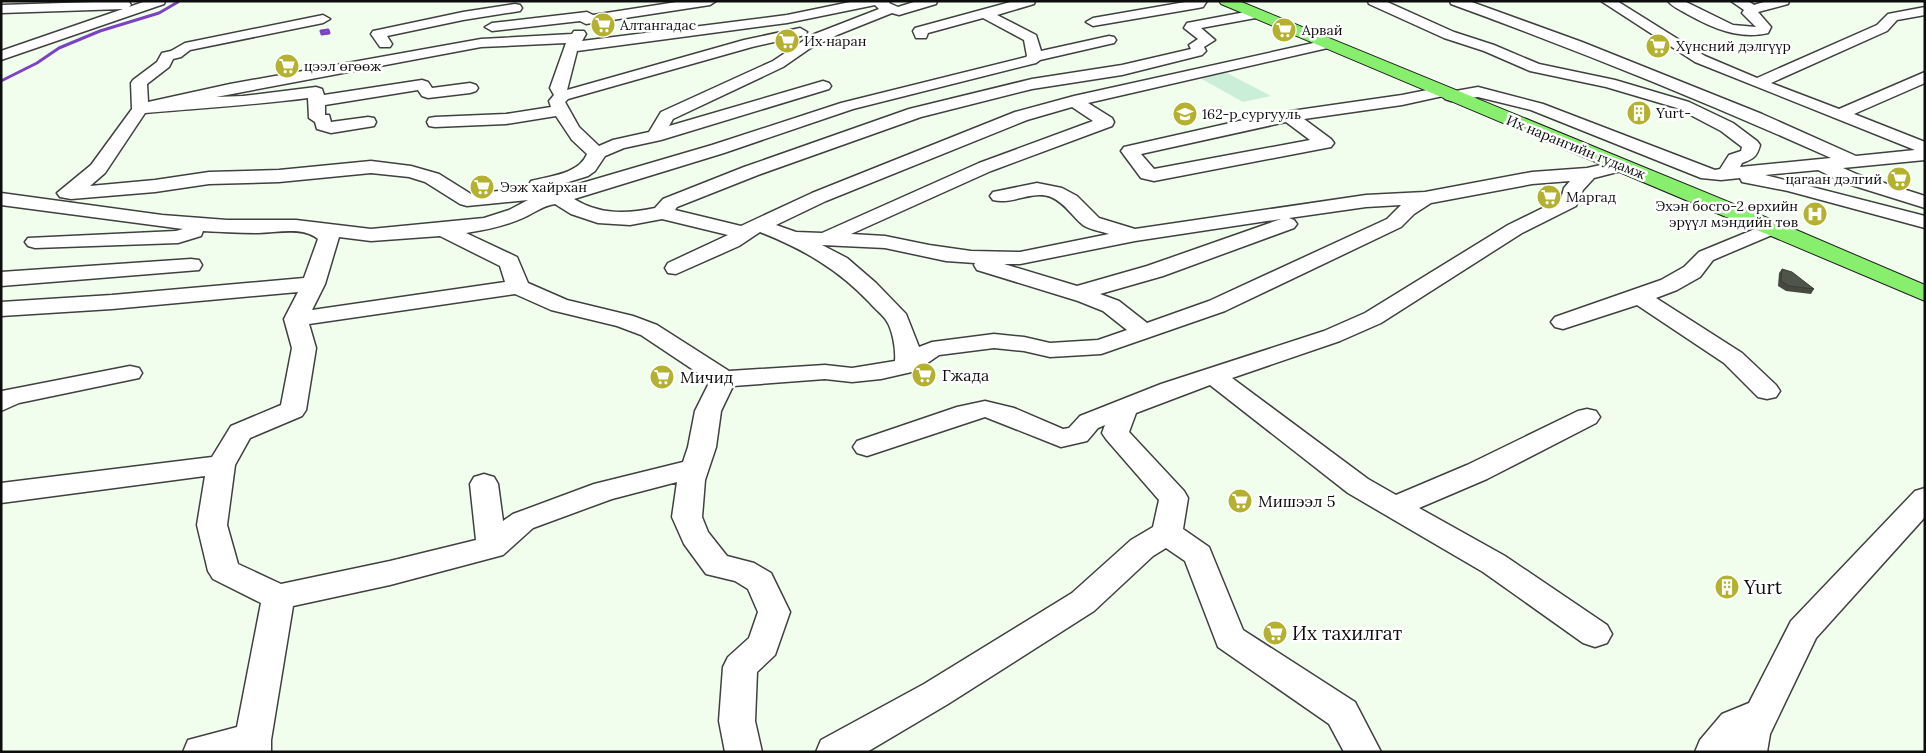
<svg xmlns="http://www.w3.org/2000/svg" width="1926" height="753" viewBox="0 0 1926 753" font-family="Lora,serif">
<rect width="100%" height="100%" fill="#f1feee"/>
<polygon fill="#cbeed8" points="1227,73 1271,96 1243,102 1200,78"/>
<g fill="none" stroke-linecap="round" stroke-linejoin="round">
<g stroke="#7b43c3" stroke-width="3">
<polygon points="328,30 329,33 322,34 321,31"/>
<polyline points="1,81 37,63 59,48 100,31 159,13 178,2 176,1"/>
</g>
<defs>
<g id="minor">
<polygon points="125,1 129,2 131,5 129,7 146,1 165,1 164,4 1,60 1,51 123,9 1,13 1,5"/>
<polygon points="683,1 716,1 710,5 586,24 580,21 492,31 485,27 492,23 587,12 593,15"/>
<path d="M 855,1 L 890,1 L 889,3 L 898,7 L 917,1 L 937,1 L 936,4 L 899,15 L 892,13 L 837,35 L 809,49 L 783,67 L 673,119 L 669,126 L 823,81 L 829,83 L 831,86 L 829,89 L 661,140 L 624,148 L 605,156 L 595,171 L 588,176 L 546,189 L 548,193 L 712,145 L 841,103 L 1026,57 L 1027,56 L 1024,40 L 983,18 L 928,33 L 926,38 L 916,38 L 913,31 L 915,28 L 1014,1 L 1035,1 L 1034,4 L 997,15 L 1036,35 L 1041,51 L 1109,36 L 1114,37 L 1116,40 L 1114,43 L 1040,60 L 1036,63 L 853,109 L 724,153 L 574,199 C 600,215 626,214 655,208 L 663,199 L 744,167 L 909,109 L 1032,79 L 1122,65 L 1191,49 L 1189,45 L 1198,39 L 1184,28 L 1187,23 L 1256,10 L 1263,14 L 1261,17 L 1201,28 L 1215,40 L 1204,47 L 1206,51 L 1202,55 L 1122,75 L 1032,89 L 921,117 L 758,175 L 677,207 L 675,210 L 741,226 L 812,193 L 1015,112 L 1074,96 L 1327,40 L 1332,41 L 1334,44 L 1332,47 L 1088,103 L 1112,118 L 1114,122 L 1112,126 L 991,171 L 851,234 L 885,236 L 929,245 L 971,251 L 1020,252 L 1109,234 C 1101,231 1090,230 1083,225 C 1072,216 1065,203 1051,197 C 1032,190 1012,205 993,200 L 990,196 L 993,192 L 1037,183 L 1062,188 L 1077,196 L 1099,218 L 1135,229 L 1366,195 L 1425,192 L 1532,172 L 1587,168 L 1619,161 L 1625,162 L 1628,166 L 1625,170 L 1594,178 L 1583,190 L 1576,206 L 1522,233 L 1381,323 L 1340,341 L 1232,378 L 1368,479 L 1396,495 L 1467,465 L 1578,411 L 1587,409 L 1596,411 L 1600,417 L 1596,423 L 1487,479 L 1419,508 L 1505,556 L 1607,625 L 1612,634 L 1607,643 L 1595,647 L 1583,643 L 1483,572 L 1348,493 L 1210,385 L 1136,413 L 1129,432 L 1184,491 L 1188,498 L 1183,529 L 1209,547 L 1243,630 L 1355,702 L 1381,752 L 1344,752 L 1329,724 L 1218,647 L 1185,561 L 1166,548 L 1153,556 L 1094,611 L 948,704 L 867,752 L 816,752 L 821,740 L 924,684 L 1072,593 L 1131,540 L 1153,527 L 1159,500 L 1106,439 L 1102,433 L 1105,425 L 1098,428 L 1087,441 L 1061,447 L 985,417 L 867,456 L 857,453 L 853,447 L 857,441 L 957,407 L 985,401 L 1014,408 L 1063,429 L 1069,428 L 1080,416 L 1161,384 L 1324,331 L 1365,313 L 1508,225 L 1561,199 L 1564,188 L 1570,181 L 1532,184 L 1431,203 L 1414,214 L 1401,227 L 1225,311 L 1101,354 L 1050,357 L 1024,351 L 994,348 L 939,355 L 916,371 L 881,379 L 852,382 L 825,379 L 733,386 L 721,411 L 716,447 L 705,480 L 702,517 L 708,532 L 727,556 L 754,563 L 771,573 L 790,612 L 775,655 L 757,672 L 755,721 L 762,752 L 725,752 L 719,721 L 723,667 L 728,657 L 749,638 L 758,612 L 748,589 L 735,581 L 706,574 L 684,544 L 672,517 L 677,482 L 612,499 L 533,528 L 503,555 L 390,585 L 293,606 L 271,740 L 271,752 L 183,752 L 188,740 L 237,727 L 261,603 L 213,579 L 208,571 L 197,525 L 205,476 L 1,503 L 1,483 L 212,457 L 231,426 L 281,405 L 292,348 L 284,319 L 298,292 L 112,309 L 1,316 L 1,302 L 112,295 L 304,278 L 318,239 C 302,226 276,233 258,233 C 239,233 221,232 203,231 L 201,236 L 178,243 L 35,248 L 28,246 L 25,242 L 28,238 L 176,231 L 183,229 L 1,205 L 1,193 L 162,215 L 227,220 L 296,220 L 371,229 L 484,218 L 509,210 L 528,200 L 467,206 L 460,204 L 425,182 L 409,177 L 371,173 L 279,182 L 209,184 L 155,192 L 71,199 L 60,197 L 57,193 L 91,165 L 132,109 L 131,83 L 133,80 L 157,62 L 162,53 L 171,51 L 185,43 L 323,15 L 330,19 L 323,23 L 190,50 L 181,57 L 173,59 L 169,67 L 147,84 L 148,102 L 230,84 L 481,39 L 572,34 L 574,31 L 584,31 L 586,34 L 582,41 L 787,15 ZM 875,5 L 879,9 L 812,35 L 773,61 L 661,112 L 649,132 L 613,140 L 599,146 L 579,127 L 565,102 L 568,99 L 752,47 L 805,35 L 807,32 L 800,28 L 744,40 L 567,90 L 577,51 L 787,23 ZM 566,43 L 550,88 L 554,95 L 549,101 L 551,107 L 506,114 L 435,117 L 429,118 L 427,122 L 429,126 L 435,127 L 506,124 L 556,116 L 572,140 L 587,154 C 579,174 550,176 531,181 L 527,188 L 471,194 L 439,174 L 411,166 L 371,161 L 279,170 L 209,172 L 155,180 L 90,186 L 105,173 L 145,113 C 200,108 254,105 308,98 L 309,118 L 315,122 L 317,129 L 331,133 L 368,127 L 374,126 L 376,122 L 374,118 L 368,117 L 331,122 L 329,115 L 325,115 L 325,105 L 418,90 L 422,96 L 428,98 L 470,93 L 476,91 L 478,88 L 476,85 L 470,83 L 432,88 L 428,82 L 422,80 L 324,95 L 322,89 L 316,87 L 243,96 L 216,97 L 481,47 ZM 1072,107 L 1093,121 L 979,163 L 822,233 L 796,232 L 776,225 L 826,201 L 1027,120 ZM 555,204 L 571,214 L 598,223 L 630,225 L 662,219 L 728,235 L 668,263 L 665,268 L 668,273 L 676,274 L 739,246 L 760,232 C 803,249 838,269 870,303 C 875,309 882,314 886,320 C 893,330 896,350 895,361 L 852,368 L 825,365 L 729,371 L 657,325 L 633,316 L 567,300 L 528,283 L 517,257 L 466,233 C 486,230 505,226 523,218 C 534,213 542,206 555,204 ZM 1401,205 L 1387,219 L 1209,301 L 1147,323 L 1119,301 L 1100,294 L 1163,276 L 1294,228 L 1297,224 L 1294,220 L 1289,218 L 1366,207 ZM 1281,219 L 1147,266 L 1077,286 L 1004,264 L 1020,264 L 1135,241 ZM 440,236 L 500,266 L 505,282 L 312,310 L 325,284 L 339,237 L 371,241 ZM 822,245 L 885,248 L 946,261 L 975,263 L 974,265 L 977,270 L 1078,301 L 1103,311 L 1127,330 L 1098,340 L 1050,343 L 1024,337 L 994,334 L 932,342 L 919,347 L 906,314 L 876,283 L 847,258 ZM 515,294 L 551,310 L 617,326 L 641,335 L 710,381 L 695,411 L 688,447 L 683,462 L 594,484 L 513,514 L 503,521 L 498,484 L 494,477 L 484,474 L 474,477 L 470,484 L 476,540 L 390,561 L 281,584 L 238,564 L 227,525 L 235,465 L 250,438 L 302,416 L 306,410 L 316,348 L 309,324 Z"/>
<polygon points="1191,1 1207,1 1203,7 1198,8 1093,26 1086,22 1093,18"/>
<path d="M 1368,1 L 1385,1 L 1454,32 L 1494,45 L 1539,64 L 1615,80 L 1689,102 L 1733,123 L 1757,141 L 1760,145 C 1757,157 1753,159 1742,163 L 1740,167 L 1831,158 C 1706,102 1580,51 1451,4 L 1450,1 L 1469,1 L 1582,42 L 1762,114 L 1856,156 L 1915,150 L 1695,62 L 1601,1 L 1617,1 L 1705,56 L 1757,78 L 1877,25 L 1888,14 L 1925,7 L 1925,15 L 1897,20 L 1887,31 L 1771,83 L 1839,109 L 1925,72 L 1925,83 L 1854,114 L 1925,142 L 1925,160 L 1843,168 L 1859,175 L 1925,196 L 1925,208 L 1845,183 L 1818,170 L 1765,175 L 1925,216 L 1925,228 L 1788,191 L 1742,182 L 1740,178 L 1721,180 L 1701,178 L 1531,110 L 1478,97 L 1451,101 L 1445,99 L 1443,96 L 1402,105 L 1304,119 L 1331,139 L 1334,143 L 1331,147 L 1154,181 L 1141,178 L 1121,151 L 1124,147 L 1270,114 L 1402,95 L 1442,87 L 1448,89 L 1450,92 L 1478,87 L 1543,104 L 1715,170 L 1720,169 L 1729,155 L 1741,151 L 1742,147 L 1721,131 L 1677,108 L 1606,87 L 1530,71 L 1484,51 L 1444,38 L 1369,4 ZM 1286,122 L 1310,140 L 1154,169 L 1141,154 Z"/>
<path d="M 1668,1 L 1684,1 L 1733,25 L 1756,27 L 1742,13 L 1744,10 L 1731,1 L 1748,1 L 1754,5 L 1767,1 L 1789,1 L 1788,4 L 1758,12 L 1771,27 L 1768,33 C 1739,40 1712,28 1687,14 C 1681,10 1672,7 1668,1 Z"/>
<polygon points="515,4 520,5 522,8 520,11 463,20 387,36 392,44 390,47 380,47 371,34 373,31 378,30 463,12"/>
<polygon points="1772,222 1779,224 1782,228 1779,232 1713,260 1700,277 1677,290 1656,298 1742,353 1776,385 1780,391 1776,397 1767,399 1758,397 1724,363 1637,305 1563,329 1555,327 1551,322 1555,317 1661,280 1684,267 1699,252"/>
<polygon points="191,259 199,260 202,265 199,270 1,286 1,272"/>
<polygon points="130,366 139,368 142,373 139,378 19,403 1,411 2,391"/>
<polygon points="1925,488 1925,517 1816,638 1770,734 1767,752 1695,752 1700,740 1722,714 1749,703 1791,621 1915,491"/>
</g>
<polygon id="major" points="1219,1 1239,1 1780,223 1925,285 1925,301 1221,4"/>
</defs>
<use href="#minor" stroke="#404040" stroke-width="3"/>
<use href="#major" stroke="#1e1e1e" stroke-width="2"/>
<use href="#minor" fill="#fff" fill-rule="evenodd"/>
<use href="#major" fill="#88ee6e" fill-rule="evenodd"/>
</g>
<polygon fill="#454940" points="1782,269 1814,289 1811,294 1786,291 1778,286 1779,273"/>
<polygon fill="#50554a" stroke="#383c34" points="1782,269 1792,272 1814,289 1789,286 1781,281"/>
<defs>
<symbol id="supermarket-disc" viewBox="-11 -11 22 22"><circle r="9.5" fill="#b3b12f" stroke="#fff"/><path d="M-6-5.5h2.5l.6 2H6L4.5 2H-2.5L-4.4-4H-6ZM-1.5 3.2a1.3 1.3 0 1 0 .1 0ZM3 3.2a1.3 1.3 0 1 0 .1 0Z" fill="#fff"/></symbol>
<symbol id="building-disc" viewBox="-11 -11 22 22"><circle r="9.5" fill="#b3b12f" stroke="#fff"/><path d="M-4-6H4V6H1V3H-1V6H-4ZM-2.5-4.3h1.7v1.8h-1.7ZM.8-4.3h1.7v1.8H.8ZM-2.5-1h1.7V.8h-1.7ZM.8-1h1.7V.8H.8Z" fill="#fff"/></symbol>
<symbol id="school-disc" viewBox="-11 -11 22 22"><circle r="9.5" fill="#b3b12f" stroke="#fff"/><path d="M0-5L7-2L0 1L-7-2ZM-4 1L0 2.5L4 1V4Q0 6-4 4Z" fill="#fff"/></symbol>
<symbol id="hospital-disc" viewBox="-11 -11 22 22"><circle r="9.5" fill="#b3b12f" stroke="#fff"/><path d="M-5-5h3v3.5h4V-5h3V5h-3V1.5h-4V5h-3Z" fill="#fff"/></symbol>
</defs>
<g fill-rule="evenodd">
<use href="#supermarket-disc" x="589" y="11" width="28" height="28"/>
<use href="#supermarket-disc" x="1270" y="16" width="28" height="28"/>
<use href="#supermarket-disc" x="773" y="27" width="28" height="28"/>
<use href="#supermarket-disc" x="1644" y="32" width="28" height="28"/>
<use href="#supermarket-disc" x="273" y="52" width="28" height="28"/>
<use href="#building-disc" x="1625" y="99" width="28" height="28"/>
<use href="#school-disc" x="1171" y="100" width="28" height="28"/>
<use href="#supermarket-disc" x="1885" y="165" width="28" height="28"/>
<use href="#supermarket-disc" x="468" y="173" width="28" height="28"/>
<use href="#supermarket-disc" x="1535" y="183" width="28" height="28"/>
<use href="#hospital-disc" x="1801" y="200" width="28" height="28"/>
<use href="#supermarket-disc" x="910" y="361" width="28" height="28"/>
<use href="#supermarket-disc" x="648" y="363" width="28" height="28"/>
<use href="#supermarket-disc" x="1226" y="487" width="28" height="28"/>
<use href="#building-disc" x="1713" y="573" width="28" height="28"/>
<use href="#supermarket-disc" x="1261" y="619" width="28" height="28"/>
</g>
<g text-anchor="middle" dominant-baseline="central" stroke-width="5" stroke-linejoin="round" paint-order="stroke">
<g font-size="14" fill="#0d0d0d" stroke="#fff" text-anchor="start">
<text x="620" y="25">Алтангадас</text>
<text x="1302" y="30">Арвай</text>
<text x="804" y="41">Их наран</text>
<text x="1676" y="46">Хүнсний дэлгүүр</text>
<text x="304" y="66">цээл өгөөж</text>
<text x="1656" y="113">Yurt-</text>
<text x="1202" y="114">162-р сургууль</text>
<text x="1882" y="179" text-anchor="end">цагаан дэлгий</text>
<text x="500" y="187">Ээж хайрхан</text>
<text x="1566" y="197">Маргад</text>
<text x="1798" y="206" text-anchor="end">Эхэн босго-2 өрхийн<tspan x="1798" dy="16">эрүүл мэндийн төв</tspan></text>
</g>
<g font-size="14" fill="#0d0d0d" stroke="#fff">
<text transform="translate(1576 147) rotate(22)">Их нарангийн гудамж</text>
</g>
<g font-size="16" fill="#0d0d0d" stroke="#fff" text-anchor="start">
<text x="942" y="375">Гжада</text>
<text x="680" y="377">Мичид</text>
<text x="1258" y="501">Мишээл 5</text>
</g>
<g font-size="19" fill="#0d0d0d" stroke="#fff" text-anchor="start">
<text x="1744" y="587">Yurt</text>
<text x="1292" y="633">Их тахилгат</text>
</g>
</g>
<rect width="1926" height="753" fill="none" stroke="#0d0d0d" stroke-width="5"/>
</svg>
